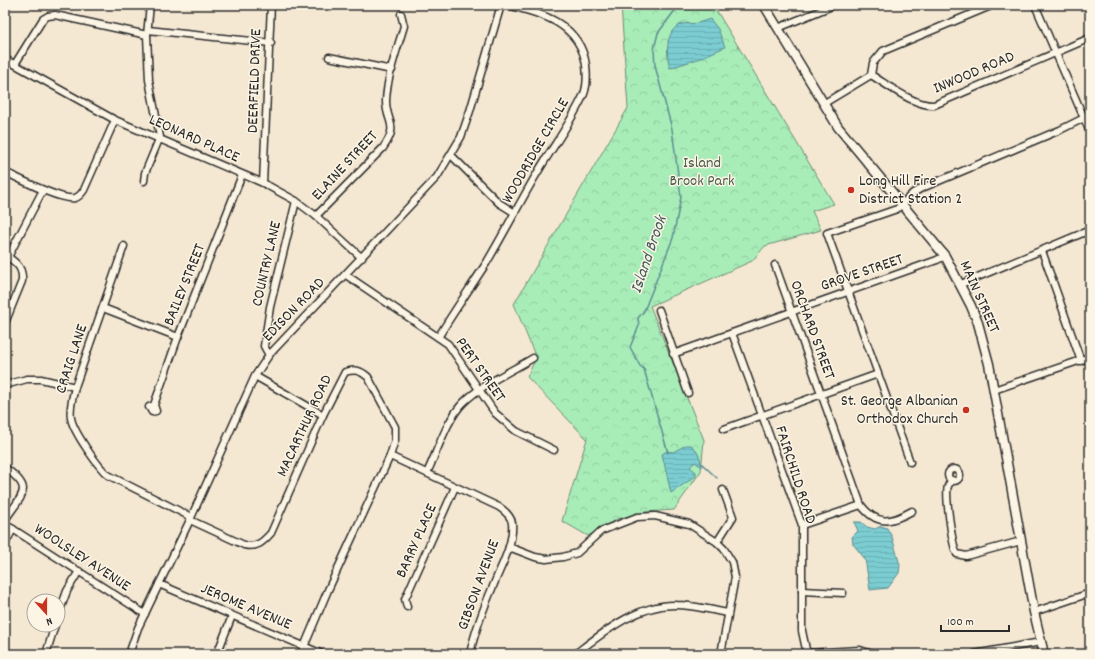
<svg xmlns="http://www.w3.org/2000/svg" width="1095" height="659" viewBox="0 0 1095 659" font-family="Dekko,sans-serif">
<defs>
<pattern id="forest-crowns" width="20" height="18" patternUnits="userSpaceOnUse"><rect width="20" height="18" fill="#a8edb8"/><path d="M2 6a3 3 0 1 1 6 0M12 15a3 3 0 1 1 6 0" fill="none" stroke="#91cb9e"/></pattern>
<pattern id="water-rules" width="6" height="5" patternUnits="userSpaceOnUse"><rect width="6" height="5" fill="#7ccdd2"/><path d="M0 2.5h6" fill="none" stroke="#6bb0b4"/></pattern>
</defs>
<rect width="100%" height="100%" fill="#f5e8d3"/>
<filter id="ink" filterUnits="userSpaceOnUse"><feTurbulence type="fractalNoise" baseFrequency=".025" numOctaves="2"/><feDisplacementMap in="SourceGraphic" scale="8" xChannelSelector="R" yChannelSelector="G"/><feConvolveMatrix kernelMatrix="1 2 1 2 8 2 1 2 1" color-interpolation-filters="sRGB"/></filter>
<g filter="url(#ink)">
<polygon fill="url(#forest-crowns)" stroke="#6a8c72" points="621,5 713,5 834,204 812,211 821,230 765,246 752,261 650,306 704,440 701,471 674,510 645,512 617,519 588,536 562,521 587,439 527,377 536,358 514,304 628,108"/>
<g fill="url(#water-rules)" stroke="#5c8c8f">
<path d="M 710,19 L 718,29 L 725,47 L 698,59 L 670,68 C 666,54 665,29 682,24 C 687,23 693,24 698,23 C 702,22 706,20 710,19 Z"/>
<path d="M 686,445 L 691,445 C 698,451 701,459 702,467 L 695,462 L 690,467 L 696,472 L 696,476 L 671,493 L 662,454 L 667,451 L 673,452 Z"/>
<polygon points="854,522 861,522 867,527 875,529 881,526 887,528 892,537 900,565 899,573 888,588 870,590 865,559 853,544 852,537 858,531"/>
</g>
<g fill="none" stroke-linecap="round" stroke-linejoin="round">
<g stroke="#5c8c8f" stroke-width="1.5">
<polyline points="668,453 644,369 640,366 630,347 639,326 638,318 644,311 673,238 681,197 672,129 655,66 654,49 658,33 679,5"/>
<polyline points="701,463 717,478"/>
</g>
<defs>
<g id="minor">
<polyline points="1035,5 1090,132"/>
<polyline points="778,28 834,5"/>
<polyline points="148,30 271,43"/>
<polyline points="329,57 392,70"/>
<polyline points="5,59 115,120 263,183 296,201 316,216 362,258"/>
<polyline points="15,64 43,19 48,16 55,15 147,35"/>
<path d="M 871,75 C 888,85 914,106 934,105 L 1090,38"/>
<polyline points="823,104 871,75 873,63 883,51 993,5"/>
<polyline points="451,155 499,203 515,213"/>
<path d="M 5,172 C 20,179 61,201 75,198 C 79,197 82,193 84,190 L 115,120"/>
<polyline points="144,181 145,173 160,137 149,80 147,35 150,5"/>
<polyline points="263,183 271,5"/>
<path d="M 316,216 L 383,148 C 400,124 386,123 386,101 C 387,76 397,50 404,26 L 401,14"/>
<path d="M 124,246 L 75,387 C 73,397 69,408 71,418 C 73,431 98,467 108,475 L 191,517"/>
<polyline points="1042,251 1081,361"/>
<polyline points="5,256 8,257 43,190"/>
<path d="M 775,265 L 861,505 C 877,526 891,523 912,511"/>
<polyline points="346,275 448,344 495,413 516,431 554,450"/>
<polyline points="961,284 1090,230"/>
<polyline points="103,308 178,337"/>
<polyline points="659,310 688,393"/>
<path d="M 5,323 L 22,281 C 23,269 18,264 8,257"/>
<polyline points="732,333 802,525 802,631 807,654"/>
<path d="M 439,336 C 454,311 471,287 487,262 C 505,232 521,200 539,170 C 554,145 572,121 584,94 C 587,86 587,74 586,65 C 580,24 542,13 507,5"/>
<polyline points="673,354 937,260 945,256"/>
<polyline points="269,355 264,346 270,307 296,201"/>
<polyline points="255,376 323,415"/>
<polyline points="5,385 27,379 41,379 75,387"/>
<polyline points="994,390 1090,357"/>
<polyline points="154,405 149,407 152,412 156,411 154,405 178,337 242,175"/>
<polyline points="724,429 878,374"/>
<path d="M 390,456 L 499,507 C 505,511 511,516 512,523 C 514,544 501,566 494,584 C 484,607 475,630 470,654"/>
<polyline points="910,462 827,233 897,209 913,193 922,188 1060,130 1090,115"/>
<path d="M 5,468 C 35,489 22,494 5,520"/>
<circle cx="954" cy="475" r="6"/>
<path d="M 427,473 C 437,452 447,419 463,403 C 482,384 510,372 533,358"/>
<path d="M 952,480 C 950,482 949,484 948,486 C 945,494 952,546 957,554 L 966,556 L 1021,541"/>
<path d="M 190,520 L 244,545 C 257,548 263,542 271,533 L 323,415 L 345,372 C 355,369 360,370 368,377 L 395,427 L 395,440 L 390,456 L 328,590 L 301,654"/>
<polyline points="5,524 145,614"/>
<polyline points="802,525 861,505"/>
<polyline points="717,542 733,517 723,490"/>
<polyline points="5,544 13,529"/>
<polyline points="509,547 535,557 546,559 563,557 577,553 601,531 637,517 655,516 689,524 717,542 724,549 732,562 735,577 721,654"/>
<polyline points="159,584 322,654"/>
<polyline points="802,591 843,593"/>
<polyline points="407,607 405,599 455,487"/>
<polyline points="1034,612 1090,593"/>
<polyline points="58,616 67,591 79,571"/>
<polyline points="807,653 860,650 872,654"/>
<polyline points="46,654 55,625"/>
<polyline points="129,654 138,628 190,520 255,376 269,355 437,177 461,137 470,111 501,5"/>
<polyline points="217,654 232,616"/>
<path d="M 575,654 C 604,632 638,604 676,605 C 693,605 711,610 728,613"/>
<polyline points="974,654 1041,642"/>
</g>
<polyline id="major" points="764,5 838,127 945,256 971,306 978,323 989,364 1034,612 1044,654"/>
</defs>
<use href="#minor" stroke="#2b2b2b" stroke-width="9"/>
<use href="#major" stroke="#2b2b2b" stroke-width="11"/>
<use href="#minor" stroke="#fcf5e5" stroke-width="6"/>
<use href="#major" stroke="#fcf5e5" stroke-width="8"/>
</g>
</g>
<g fill="#c8321e" stroke="#fcf5e5" stroke-width="1.5">
<circle cx="851" cy="190" r="4"/>
<circle cx="966" cy="410" r="4"/>
</g>
<g text-anchor="middle" dominant-baseline="central" stroke-width="3" stroke-linejoin="round" paint-order="stroke">
<g font-size="16" fill="#2b2b2b" stroke="#fcf5e5">
<text transform="translate(974 73) rotate(-23)">INWOOD ROAD</text>
<text transform="translate(255 81) rotate(-88)">DEERFIELD DRIVE</text>
<text transform="translate(194 139) rotate(24)">LEONARD PLACE</text>
<text transform="translate(536 151) rotate(-60)">WOODRIDGE CIRCLE</text>
<text transform="translate(345 166) rotate(-47)">ELAINE STREET</text>
<text transform="translate(267 264) rotate(-77)">COUNTRY LANE</text>
<text transform="translate(862 273) rotate(-19)">GROVE STREET</text>
<text transform="translate(185 285) rotate(-68)">BAILEY STREET</text>
<text transform="translate(979 297) rotate(66)">MAIN STREET</text>
<text transform="translate(294 310) rotate(-46)">EDISON ROAD</text>
<text transform="translate(812 330) rotate(70)">ORCHARD STREET</text>
<text transform="translate(72 359) rotate(-72)">CRAIG LANE</text>
<text transform="translate(480 370) rotate(55)">PERT STREET</text>
<text transform="translate(305 426) rotate(-65)">MACARTHUR ROAD</text>
<text transform="translate(795 475) rotate(72)">FAIRCHILD ROAD</text>
<text transform="translate(417 541) rotate(-66)">BARRY PLACE</text>
<text transform="translate(82 558) rotate(33)">WOOLSLEY AVENUE</text>
<text transform="translate(479 585) rotate(-70)">GIBSON AVENUE</text>
<text transform="translate(246 607) rotate(23)">JEROME AVENUE</text>
</g>
<g font-size="16" fill="#4a5c4e" stroke="#fcf5e5">
<text x="702" y="163">Island<tspan x="702" dy="18">Brook Park</tspan></text>
</g>
<g font-size="16" fill="#2b2b2b" stroke="#fcf5e5" text-anchor="start">
<text x="859" y="181">Long Hill Fire<tspan x="859" dy="18">District Station 2</tspan></text>
<text x="958" y="401" text-anchor="end">St. George Albanian<tspan x="958" dy="18">Orthodox Church</tspan></text>
</g>
<g font-size="17" font-style="italic" fill="#435c5d" stroke="#fcf5e5">
<text transform="translate(650 255) rotate(-71)">Island Brook</text>
</g>
</g>
<rect width="1095" height="659" fill="none" stroke="#fcf5e5" stroke-width="20"/>
<rect x="10" y="10" width="1075" height="639" fill="none" stroke="#2b2b2b" stroke-width="1.5" filter="url(#ink)"/>
<g transform="translate(46 613) rotate(159)"><circle r="19" fill="#fcf5e5" stroke="#a8a49b"/>
<path d="M0-3L7 15L0 10L-7 15Z" fill="#c8321e"/>
<text y="-6" font-size="11" font-weight="bold" text-anchor="middle" fill="#2b2b2b">N</text>
</g>
<path d="M941 625v6h68v-6" fill="none" stroke="#2b2b2b" stroke-width="2"/>
<text x="947" y="625" font-size="12" fill="#2b2b2b" stroke="#fcf5e5" stroke-width="3" paint-order="stroke">100 m</text>
</svg>
